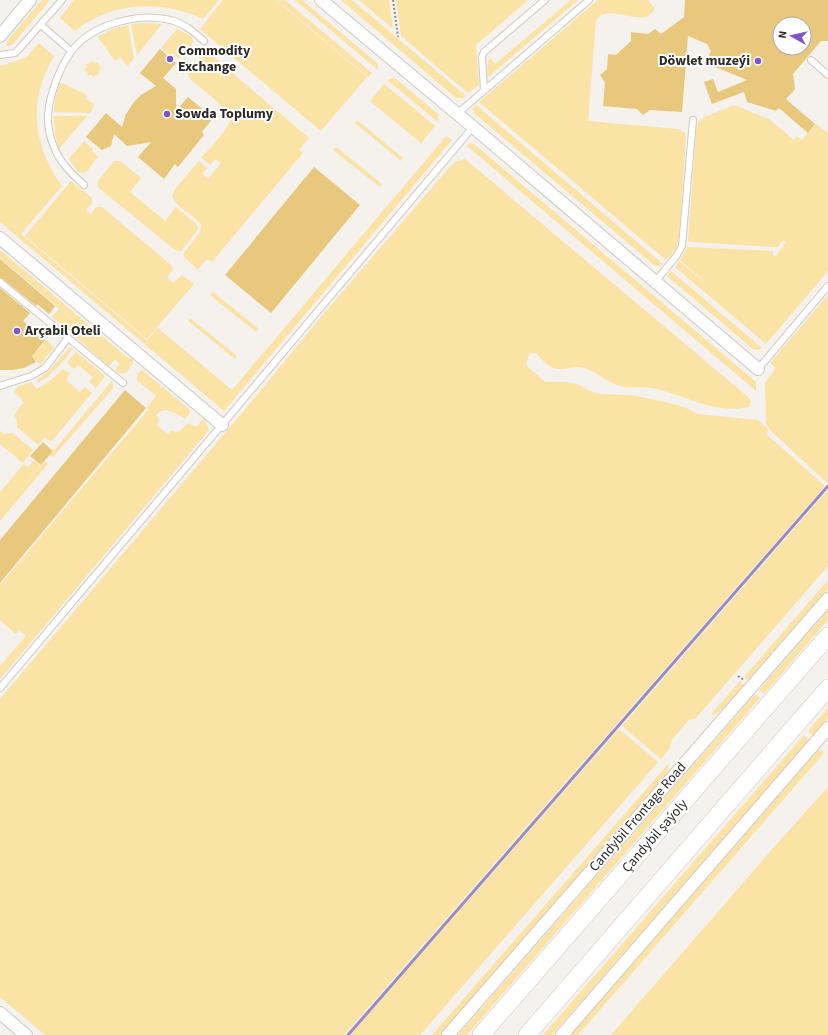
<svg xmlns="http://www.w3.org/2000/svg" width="828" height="1035" viewBox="0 0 828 1035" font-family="'Source Sans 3',sans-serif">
<rect width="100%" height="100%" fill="#f5f2ed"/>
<g fill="#fbe2a5">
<polygon points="42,0 50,0 12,45 8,46 6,45 7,41"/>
<path d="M 74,0 L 219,0 L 203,19 C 162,0 112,1 75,31 L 60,18 Z"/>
<polygon points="223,0 276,0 367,77 321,131 200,29"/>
<polygon points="277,0 285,0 372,73 368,77"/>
<polygon points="295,0 302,0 378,64 378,70"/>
<polygon points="341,0 352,0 466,96 462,98 456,98"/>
<polygon points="359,0 389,0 393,29"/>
<polygon points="396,0 528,0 476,45 479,85 468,93 401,36"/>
<polygon points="571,0 578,0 487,78 488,60 490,58 495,64"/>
<path d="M 598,0 L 648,0 L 655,9 C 653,11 651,14 648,16 C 634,23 606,3 596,21 L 588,121 L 678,129 L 685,133 L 686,138 L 679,237 L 676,248 L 672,254 L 639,227 L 672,254 L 666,260 L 479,102 Z"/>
<polygon points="147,23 162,24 137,55 131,24"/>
<polygon points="128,25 134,58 127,67 121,57 115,61 98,37 112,29"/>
<polygon points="177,29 191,36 193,41 191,46 179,59 172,53 170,56 161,48"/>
<path d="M 39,43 L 54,56 C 28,101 32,144 62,186 L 21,234 L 147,340 L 158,328 L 232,390 L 446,136 L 452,140 L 224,411 L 0,222 L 0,66 L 26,58 Z"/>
<path d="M 205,53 L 207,52 L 211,55 L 309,138 L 299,150 L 303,153 L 212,262 L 207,259 L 198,270 L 183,256 L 184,253 L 200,232 L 201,225 C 195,215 174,207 172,195 L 175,189 L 199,161 L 207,168 L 202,174 L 208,179 L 221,163 L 215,159 L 210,165 L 201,158 C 208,150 227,131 230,121 C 233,111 199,87 191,80 L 188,75 L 190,70 Z"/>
<polygon points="92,61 95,63 98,62 99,66 101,68 99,71 99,74 96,75 94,77 91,75 88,75 87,72 84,70 87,67 86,64 90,63"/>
<polygon points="392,78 396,79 438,114 438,122 387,80"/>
<polygon points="60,82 87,95 86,99 94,104 93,108 90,113 54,112 55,99"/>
<polygon points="384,84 435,126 421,143 370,101"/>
<polygon points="476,105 663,264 659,266 654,265 474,113 473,108"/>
<polygon points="734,105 769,119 794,140 797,136 802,140 816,124 828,133 828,271 766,344 675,267 679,261 713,289 680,260 687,247 773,251 773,255 776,256 786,242 783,240 778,247 773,247 691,242 688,241 696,132 698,122 705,117"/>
<polygon points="54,116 87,116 59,149 55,134"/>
<polygon points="357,120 403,158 401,161 355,123"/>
<path d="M 84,141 L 93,149 L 92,151 L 98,157 L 87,171 C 84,173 82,173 78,172 L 69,159 Z"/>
<polygon points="469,143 474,144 756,382 756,391 467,146"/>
<polygon points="336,147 382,184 380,187 333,150"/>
<path d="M 465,159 L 747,396 L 751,401 L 749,407 C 714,415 684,394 651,388 C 640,386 628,389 617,385 C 606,381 596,372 584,368 C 572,364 565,373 551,367 C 545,364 541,358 536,353 L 529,354 L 526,365 L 545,382 L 568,382 L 580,385 L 588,390 L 599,394 L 632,395 L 674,404 L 686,408 L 698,414 L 758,420 L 769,430 L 766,434 L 825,486 L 344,1035 L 45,1035 L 0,997 L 0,699 L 257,395 L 321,317 L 447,170 L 455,162 Z"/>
<polygon points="114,161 120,161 141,178 130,192 165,221 176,207 196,224 198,227 197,231 181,251 175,250 99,188 97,185 98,181"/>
<polygon points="71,181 92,198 92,203 86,210 91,214 96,207 102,207 172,266 173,270 167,277 173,283 182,275 194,284 147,339 25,236"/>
<path d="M 0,250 L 129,359 L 131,357 L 133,360 C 133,366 128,371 123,374 L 119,373 L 126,364 L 118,373 L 115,370 L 120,364 L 115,359 L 109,366 L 52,317 L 59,309 L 122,362 L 0,258 Z"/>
<polygon points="671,271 762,348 758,350 753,349 667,276"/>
<polygon points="213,292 259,329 256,332 210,295"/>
<polygon points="828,295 828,482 827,483 770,430 766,423 766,417 765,383 776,368 770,363"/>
<polygon points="190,318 237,356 235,359 188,321"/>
<polygon points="46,340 54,347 40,365 31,354 35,349 37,351"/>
<path d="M 70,347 L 73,349 C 62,362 53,375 38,383 L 37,380 L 49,371 Z"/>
<polygon points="76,352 105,376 96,388 89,382 93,377 78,365 74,369 67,363"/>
<path d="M 63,369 L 70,374 L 66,380 L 80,392 L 85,387 L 92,393 L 51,442 L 45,437 L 38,445 L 17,427 L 17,420 L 14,415 L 24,402 L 14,392 L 19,386 L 32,382 L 36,389 C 47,384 55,377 63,369 Z"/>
<path d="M 142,370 L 190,410 L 189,414 L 185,419 C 177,414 163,404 156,416 L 160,420 L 156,425 L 168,434 L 172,430 C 180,436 182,427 189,423 L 196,427 L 204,418 L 209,430 L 0,679 L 0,666 L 26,636 L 19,630 L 16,634 L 0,620 L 0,585 L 149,409 L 147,407 L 156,396 L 137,380 L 137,374 Z"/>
<polygon points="112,381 113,384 113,388 53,457 50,455"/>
<polygon points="0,431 5,434 13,433 33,450 23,463 0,444"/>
<polygon points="34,460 40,466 16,495 45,461 48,464 0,521 0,492 24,464 28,467"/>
<polygon points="828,490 828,566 696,718 689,720 671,741 670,748 661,759 622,726"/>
<polygon points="828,580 828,589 748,680 744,677"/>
<polygon points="828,610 828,620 764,694 759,690"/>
<polygon points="740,681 744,685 723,709 713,715 711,714"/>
<polygon points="755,694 760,698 467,1035 458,1035"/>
<polygon points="828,708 828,718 813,736 808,731"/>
<polygon points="619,729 658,762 420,1035 350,1035"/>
<polygon points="804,735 809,740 552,1035 543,1035"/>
<polygon points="819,749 824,753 578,1035 571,1035"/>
<polygon points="669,763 667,774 440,1035 432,1035"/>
<polygon points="828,787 828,1035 611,1035 775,846"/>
</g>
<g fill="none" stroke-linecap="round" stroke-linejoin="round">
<polyline stroke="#9a8cbe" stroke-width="3" points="348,1035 828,486"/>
</g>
<g fill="#e7c87c" fill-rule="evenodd">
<path d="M 685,0 L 828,0 L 828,41 L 821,41 L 793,74 L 795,89 L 786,99 L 815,124 L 808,133 L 779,108 L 776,111 L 747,102 L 744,92 L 712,104 L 704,82 L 713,79 L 718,92 L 747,80 L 713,66 L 709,56 L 711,51 L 707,44 L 688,36 L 682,112 L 650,110 L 643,115 L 637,109 L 603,106 L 605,83 L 600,75 L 607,69 L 608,54 L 616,55 L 631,41 L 631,32 L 648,34 L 655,29 L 661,34 L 684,17 ZM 780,24 L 804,24 L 804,48 L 780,48 Z"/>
<polygon points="160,49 176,63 163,78 176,89 176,111 188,97 213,118 202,132 204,135 178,167 175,164 164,179 138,157 151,142 127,146 114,134 111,146 102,150 86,137 106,113 122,127 126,114 134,102 141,95 156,86 140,73"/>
<polygon points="314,167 360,205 271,313 225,275"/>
<polygon points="0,259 55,306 49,314 37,304 36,306 3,279 0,278"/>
<polygon points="0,288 30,313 23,321 45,340 32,356 36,362 24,368 12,370 0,370"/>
<polygon points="125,390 146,408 0,583 0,540"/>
<polygon points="43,442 53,451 41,465 30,456"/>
</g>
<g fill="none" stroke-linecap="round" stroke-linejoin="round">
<defs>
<g id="lane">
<polyline points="41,25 71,51"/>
<polyline points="0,55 15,53 19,49 62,0"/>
<polyline points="811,60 828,75"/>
<polyline points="484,90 482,57 484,52 545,0"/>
<polyline points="457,114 589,0"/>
<path d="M 84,185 C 72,174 60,163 54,147 C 46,129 47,108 53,90 C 57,77 63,63 71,52 C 91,24 139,12 171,20 C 185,24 194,32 204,41"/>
<polyline points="0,282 123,383"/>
<polyline points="655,282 677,255 682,246 693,120"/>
<polyline points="758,369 828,286"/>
<polyline points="0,386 31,376 45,368 68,338"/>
<polyline points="0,688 473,127"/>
</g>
<g id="street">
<polyline points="321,0 473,127 758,369"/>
<polyline points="0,36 30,0"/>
<polyline points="0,238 222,425"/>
<polyline points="0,1013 26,1035"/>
<polyline points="448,1035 828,599"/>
<polyline points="562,1035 828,728"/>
</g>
<g id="secondary">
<polyline points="481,1035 828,636"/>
<polyline points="527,1035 828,688"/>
</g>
</defs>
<use href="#lane" stroke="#cccac4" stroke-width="8"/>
<use href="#street" stroke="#cccac4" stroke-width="14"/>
<use href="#secondary" stroke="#cccac4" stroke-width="18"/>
<g stroke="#908e8b" stroke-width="2" stroke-dasharray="2 2" stroke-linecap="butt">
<polyline points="393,0 398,37"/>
<polyline points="738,676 744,680"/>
</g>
<use href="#lane" stroke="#fff" stroke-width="6"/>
<use href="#street" stroke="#fff" stroke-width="12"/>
<use href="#secondary" stroke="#fff" stroke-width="17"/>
</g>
<g fill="#8154cd" stroke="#fff" stroke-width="1.5">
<circle cx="170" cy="59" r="4"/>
<circle cx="758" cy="61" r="4"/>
<circle cx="167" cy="114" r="4"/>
<circle cx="17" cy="331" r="4"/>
</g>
<g text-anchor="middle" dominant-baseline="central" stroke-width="4" stroke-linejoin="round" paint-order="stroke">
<g font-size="14" font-weight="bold" fill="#2b2a28" stroke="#fff" text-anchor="start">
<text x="178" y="51">Commodity<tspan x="178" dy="16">Exchange</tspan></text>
<text x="750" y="61" text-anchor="end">Döwlet muzeýi</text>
<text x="175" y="114">Sowda Toplumy</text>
<text x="25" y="331">Arçabil Oteli</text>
</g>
<g font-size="14" fill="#2b2a28" stroke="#fff">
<text transform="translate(638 817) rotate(-49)">Candybil Frontage Road</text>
<text transform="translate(655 836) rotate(-49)">Çandybil şaýoly</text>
</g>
</g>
<g transform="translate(792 36) rotate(278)"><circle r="19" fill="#ffffff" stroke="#aaaaa9"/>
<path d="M0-3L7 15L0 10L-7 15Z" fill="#8154cd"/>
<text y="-6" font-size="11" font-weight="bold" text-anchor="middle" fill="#2b2a28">N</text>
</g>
</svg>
